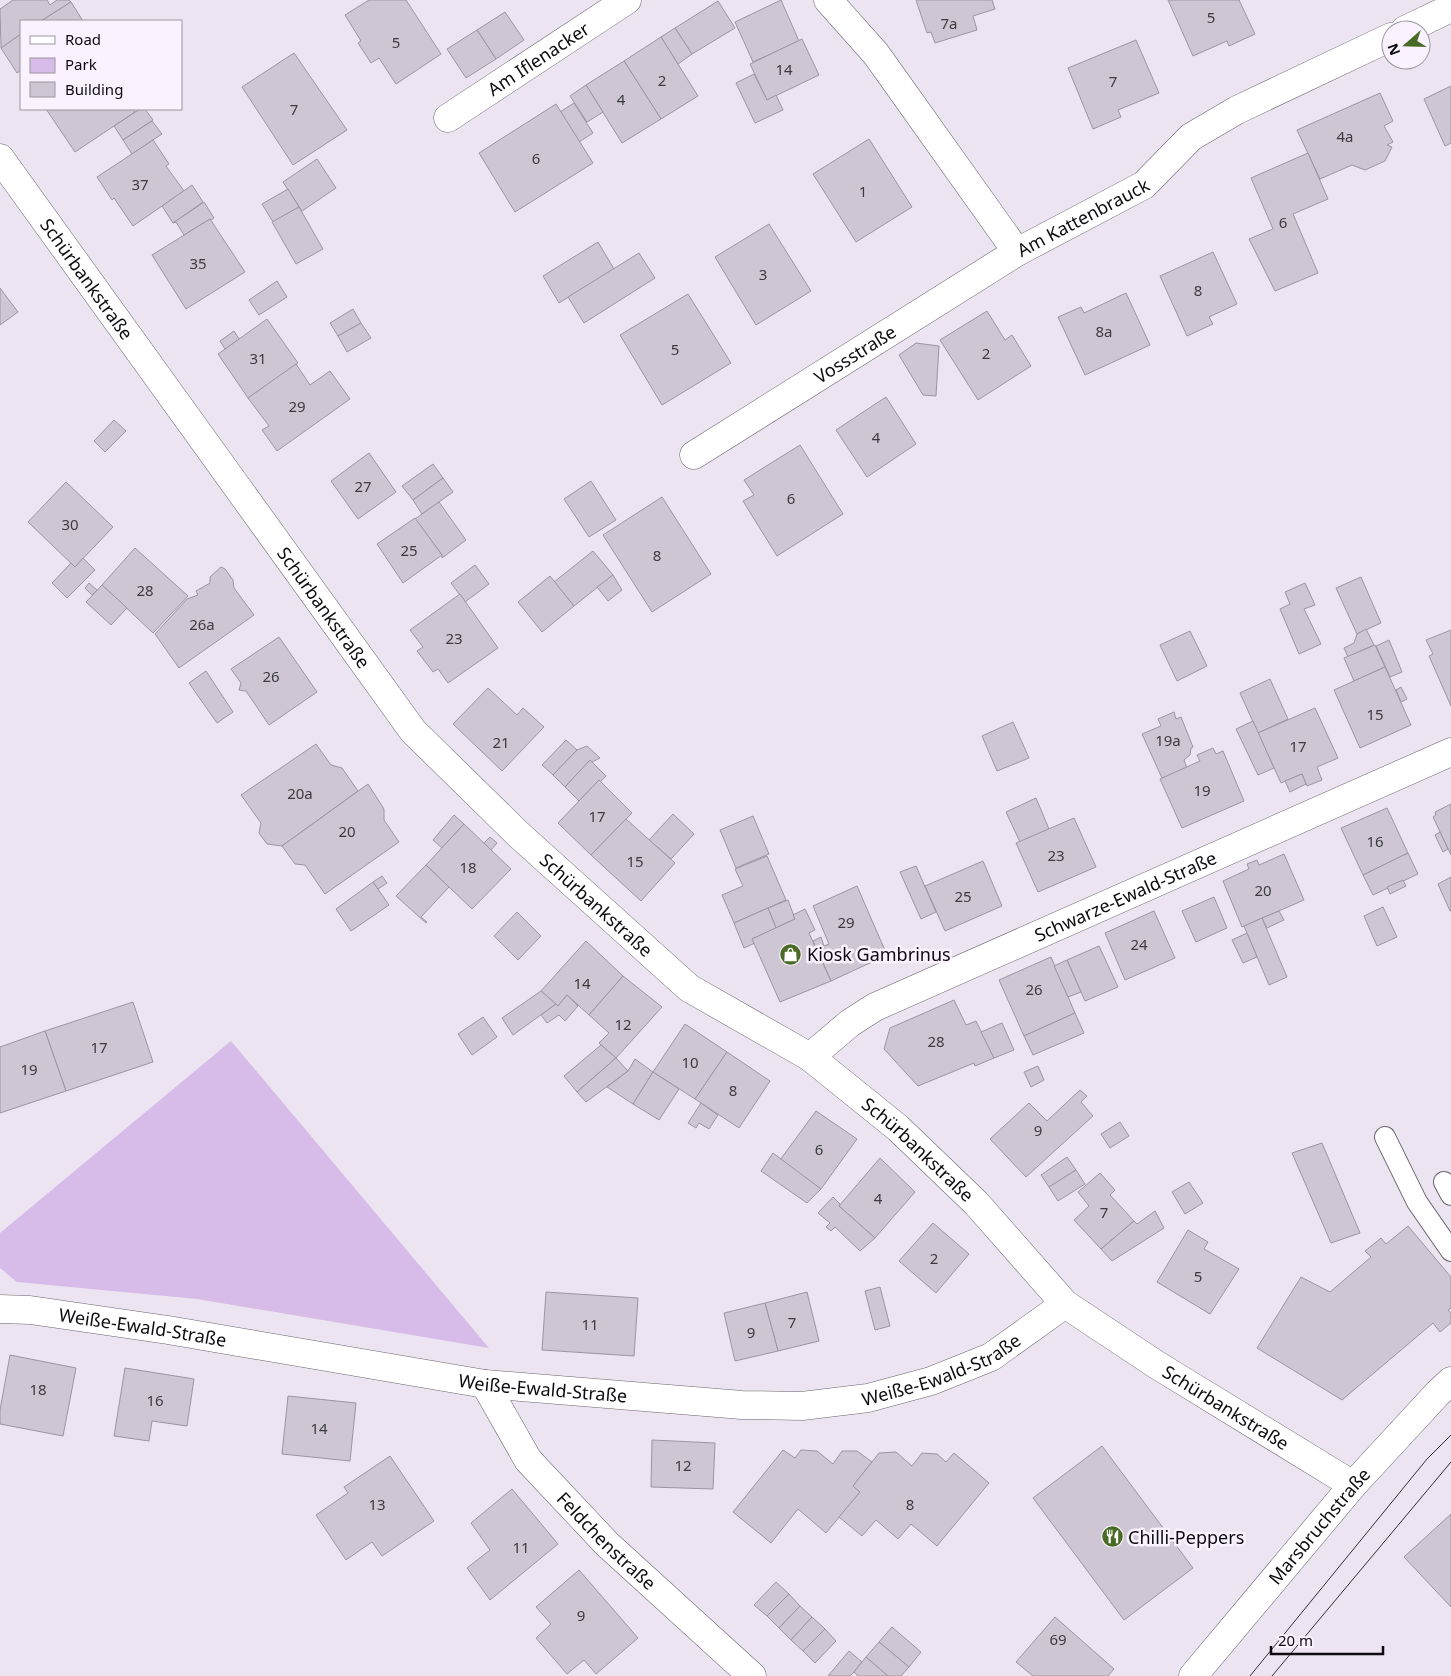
<svg xmlns="http://www.w3.org/2000/svg" width="1451" height="1676" viewBox="0 0 1451 1676" font-family="'Noto Sans',sans-serif">
<rect width="100%" height="100%" fill="#ece5f1"/>
<polygon fill="#d7bbe8" points="231,1041 489,1348 197,1299 17,1282 0,1268 0,1233"/>
<g fill="#cec7d3" stroke="#9c95a1">
<polygon points="13,0 47,0 50,5 57,0 69,0 71,2 41,21 21,21 21,34 1,48 0,9"/>
<polygon points="369,0 406,0 441,54 396,84 379,58 371,63 358,43 361,41 345,15"/>
<polygon points="781,0 799,41 753,62 735,22"/>
<polygon points="916,0 992,0 995,9 973,16 977,30 935,43 931,32 927,33"/>
<polygon points="1168,0 1239,0 1255,34 1229,46 1227,41 1193,56"/>
<polygon points="718,1 735,28 692,54 675,28"/>
<polygon points="71,2 83,21 41,21"/>
<polygon points="505,12 524,40 496,59 477,30"/>
<polygon points="675,28 692,54 678,64 661,37"/>
<polygon points="477,30 496,59 466,78 447,49"/>
<polygon points="21,34 21,70 17,73 1,48"/>
<polygon points="661,37 698,96 661,119 624,61"/>
<polygon points="802,39 819,75 767,100 750,64"/>
<polygon points="1136,40 1159,93 1118,110 1121,117 1093,129 1068,68"/>
<polygon points="294,53 347,130 293,165 242,87"/>
<polygon points="624,61 661,119 622,143 586,85"/>
<polygon points="754,74 767,100 776,95 783,110 755,123 736,83"/>
<polygon points="586,85 603,112 587,122 570,96"/>
<polygon points="1451,86 1451,143 1445,146 1424,99"/>
<polygon points="1380,93 1393,121 1384,126 1393,142 1387,145 1392,147 1385,161 1365,170 1352,165 1320,179 1297,130"/>
<polygon points="574,103 593,133 579,142 560,112"/>
<polygon points="556,104 593,163 515,212 479,153"/>
<polygon points="46,109 133,109 135,112 75,152"/>
<polygon points="140,109 145,109 153,120 123,140 114,126"/>
<polygon points="152,121 162,134 132,154 123,140"/>
<polygon points="869,139 912,207 856,242 813,174"/>
<polygon points="153,140 169,164 166,166 184,191 133,226 114,198 112,200 97,177"/>
<polygon points="1308,153 1328,199 1293,214 1318,273 1275,291 1249,239 1273,229 1251,178"/>
<polygon points="317,159 336,188 302,211 283,182"/>
<polygon points="192,185 203,202 173,223 162,206"/>
<polygon points="288,189 299,207 273,222 262,204"/>
<polygon points="204,202 214,218 211,220 210,219 184,235 176,222 173,223"/>
<polygon points="299,207 323,249 296,264 272,222"/>
<polygon points="210,219 245,272 186,309 152,255"/>
<polygon points="769,224 811,291 756,325 715,257"/>
<polygon points="598,242 614,269 559,303 543,276"/>
<polygon points="1213,252 1237,304 1209,317 1213,324 1187,336 1160,276"/>
<polygon points="639,253 655,278 584,323 568,297"/>
<polygon points="277,281 287,297 259,315 249,300"/>
<polygon points="0,288 18,312 0,325"/>
<polygon points="1126,293 1150,345 1085,375 1058,317 1081,307 1084,313"/>
<polygon points="688,294 731,363 662,405 620,335"/>
<polygon points="353,309 361,323 338,336 330,323"/>
<polygon points="987,311 1005,340 1012,335 1031,366 978,400 940,340"/>
<polygon points="267,319 298,363 248,398 218,354"/>
<polygon points="361,323 371,338 347,352 338,336"/>
<polygon points="234,331 239,339 225,349 220,341"/>
<polygon points="916,343 939,346 936,396 923,395 899,355"/>
<polygon points="296,364 310,385 330,371 350,399 277,451 262,430 269,426 248,398"/>
<polygon points="886,397 916,444 867,477 836,430"/>
<polygon points="114,420 126,431 105,452 94,441"/>
<polygon points="800,445 843,514 777,556 743,501 754,495 744,480"/>
<polygon points="369,453 396,492 358,519 331,481"/>
<polygon points="433,464 443,478 413,500 402,486"/>
<polygon points="443,478 453,492 422,514 413,500"/>
<polygon points="591,481 616,520 589,537 564,499"/>
<polygon points="66,482 113,527 75,567 28,522"/>
<polygon points="662,497 711,574 652,612 603,535"/>
<polygon points="439,502 466,540 442,558 442,555 415,519"/>
<polygon points="415,518 442,555 403,583 377,544"/>
<polygon points="135,548 188,596 153,633 102,585"/>
<polygon points="593,551 613,575 574,606 554,582"/>
<polygon points="83,558 95,570 67,598 52,583 71,563 75,567"/>
<polygon points="475,565 489,584 465,602 451,583"/>
<polygon points="221,567 225,569 233,580 234,588 254,615 179,668 155,634 187,599 198,595 196,591 210,583 210,577"/>
<polygon points="613,575 622,590 608,601 597,587"/>
<polygon points="550,576 574,606 542,632 518,602"/>
<polygon points="1361,577 1381,623 1357,634 1336,588"/>
<polygon points="89,583 97,590 92,595 85,588"/>
<polygon points="1305,583 1315,605 1304,609 1321,644 1299,654 1280,609 1290,604 1285,592"/>
<polygon points="102,585 127,608 111,625 86,602"/>
<polygon points="460,594 498,648 448,683 438,669 433,672 417,651 423,647 410,630"/>
<polygon points="1366,629 1374,645 1348,657 1344,648 1354,643 1357,634"/>
<polygon points="1451,630 1451,706 1429,656 1433,654 1426,640"/>
<polygon points="1190,631 1207,666 1177,681 1160,645"/>
<polygon points="279,637 317,692 269,725 246,691 239,690 241,683 231,669"/>
<polygon points="1389,640 1402,672 1390,677 1376,646"/>
<polygon points="1375,645 1385,667 1354,681 1344,658"/>
<polygon points="1385,667 1411,725 1360,748 1334,690"/>
<polygon points="206,671 233,712 217,723 189,683"/>
<polygon points="1270,679 1288,719 1258,733 1240,693"/>
<polygon points="1401,687 1407,699 1401,702 1396,690"/>
<polygon points="488,688 517,715 523,708 544,727 502,771 453,724"/>
<polygon points="1315,708 1338,758 1317,767 1322,780 1307,786 1302,774 1281,783 1258,733"/>
<polygon points="1174,712 1176,719 1181,717 1193,747 1191,748 1190,755 1184,760 1187,768 1162,778 1142,734 1161,726 1158,719"/>
<polygon points="1253,721 1274,768 1258,775 1236,729"/>
<polygon points="1013,722 1029,758 997,771 982,736"/>
<polygon points="566,740 577,750 553,775 542,765"/>
<polygon points="316,744 331,765 342,768 358,791 282,846 267,844 259,833 261,823 241,795"/>
<polygon points="587,746 600,758 592,762 590,760 565,787 553,775 577,750"/>
<polygon points="1213,748 1216,754 1223,751 1244,801 1182,828 1160,779 1200,761 1197,755"/>
<polygon points="590,760 606,776 600,782 599,780 579,801 565,787"/>
<polygon points="1302,774 1306,784 1290,792 1285,781"/>
<polygon points="599,780 632,813 591,855 558,823"/>
<polygon points="368,784 384,809 384,820 399,842 325,894 305,865 295,864 282,846"/>
<polygon points="1036,798 1049,829 1020,842 1006,812"/>
<polygon points="1451,804 1451,855 1433,817 1436,815 1435,812"/>
<polygon points="1387,808 1408,853 1363,875 1341,828"/>
<polygon points="673,814 694,834 671,859 649,840"/>
<polygon points="454,815 464,824 442,848 433,840"/>
<polygon points="753,816 769,854 736,868 720,830"/>
<polygon points="1074,818 1096,867 1038,892 1016,843"/>
<polygon points="626,819 675,863 641,901 591,855"/>
<polygon points="464,824 511,869 472,909 426,865"/>
<polygon points="1440,832 1448,849 1443,852 1435,835"/>
<polygon points="490,837 497,843 491,850 484,843"/>
<polygon points="1408,853 1418,874 1373,895 1363,875"/>
<polygon points="1284,854 1304,900 1242,927 1223,881 1249,869 1247,864 1257,860 1259,865"/>
<polygon points="767,856 786,900 734,923 722,895 743,886 735,869"/>
<polygon points="983,861 1002,906 945,931 925,886"/>
<polygon points="426,865 449,887 421,917 427,922 426,923 396,896"/>
<polygon points="916,866 936,912 921,919 900,872"/>
<polygon points="382,876 387,883 378,889 373,882"/>
<polygon points="1451,877 1451,911 1450,911 1438,884"/>
<polygon points="1403,880 1406,886 1390,894 1387,887"/>
<polygon points="373,882 389,905 351,931 336,909"/>
<polygon points="857,886 887,955 831,981 813,941 821,937 824,946 829,944 813,906"/>
<polygon points="1214,897 1227,928 1196,942 1182,911"/>
<polygon points="788,900 795,919 776,928 768,908"/>
<polygon points="1383,907 1397,937 1377,946 1364,916"/>
<polygon points="768,908 776,928 752,939 755,943 744,948 734,923"/>
<polygon points="805,909 815,930 809,933 831,981 780,1002 752,939 795,919 793,915"/>
<polygon points="1154,911 1175,958 1125,980 1105,933"/>
<polygon points="1279,911 1284,920 1267,928 1262,918"/>
<polygon points="517,912 541,936 518,960 494,936"/>
<polygon points="1262,918 1287,977 1269,985 1244,926"/>
<polygon points="1247,933 1257,957 1243,963 1232,940"/>
<polygon points="586,941 623,976 589,1015 567,995 558,1006 541,991"/>
<polygon points="1099,946 1118,987 1085,1001 1067,960"/>
<polygon points="1051,957 1075,1013 1024,1036 999,980"/>
<polygon points="1067,960 1081,992 1068,997 1054,966"/>
<polygon points="623,976 662,1007 616,1058 599,1043 609,1033 589,1015"/>
<polygon points="541,991 556,1004 513,1035 502,1018"/>
<polygon points="567,995 578,1006 565,1021 559,1015 547,1023 541,1015 556,1004 558,1006"/>
<polygon points="954,1000 966,1025 976,1021 994,1058 975,1066 974,1063 918,1086 884,1049 890,1028"/>
<polygon points="133,1002 153,1062 66,1091 45,1031"/>
<polygon points="1075,1013 1084,1033 1033,1055 1024,1036"/>
<polygon points="483,1017 497,1037 472,1055 458,1034"/>
<polygon points="1002,1023 1014,1050 994,1058 981,1032"/>
<polygon points="685,1024 727,1052 695,1099 653,1072"/>
<polygon points="45,1031 66,1091 0,1113 0,1047"/>
<polygon points="601,1045 616,1058 577,1092 564,1076"/>
<polygon points="727,1052 770,1081 739,1128 695,1099"/>
<polygon points="616,1058 628,1071 586,1102 577,1092"/>
<polygon points="635,1059 653,1072 633,1104 607,1087 628,1071"/>
<polygon points="1038,1066 1044,1080 1031,1087 1024,1072"/>
<polygon points="653,1072 679,1089 659,1120 633,1104"/>
<polygon points="1080,1090 1087,1096 1081,1102 1093,1116 1026,1177 990,1139 1029,1103 1047,1121"/>
<polygon points="701,1103 718,1115 709,1129 699,1123 696,1128 688,1123"/>
<polygon points="816,1111 857,1139 821,1189 780,1160"/>
<polygon points="1120,1122 1129,1136 1110,1148 1101,1134"/>
<polygon points="1322,1143 1360,1233 1331,1243 1292,1153"/>
<polygon points="773,1153 821,1189 807,1203 761,1171"/>
<polygon points="1067,1157 1076,1170 1049,1187 1041,1175"/>
<polygon points="880,1158 915,1192 875,1238 839,1206"/>
<polygon points="1076,1170 1085,1184 1058,1201 1049,1187"/>
<polygon points="1100,1173 1115,1190 1110,1195 1134,1221 1101,1249 1074,1220 1089,1206 1078,1192"/>
<polygon points="1189,1182 1203,1203 1185,1214 1172,1192"/>
<polygon points="833,1197 840,1204 839,1206 875,1238 860,1251 835,1227 831,1231 826,1227 830,1223 818,1213"/>
<polygon points="1155,1211 1164,1228 1112,1261 1101,1249 1134,1221 1137,1224"/>
<polygon points="933,1223 969,1254 936,1293 899,1261"/>
<polygon points="1408,1226 1451,1277 1451,1308 1448,1310 1451,1313 1451,1323 1440,1332 1433,1323 1342,1400 1257,1348 1301,1277 1330,1292 1371,1257 1365,1251 1381,1238 1386,1244"/>
<polygon points="1188,1230 1208,1242 1204,1249 1239,1269 1210,1314 1157,1282"/>
<polygon points="880,1287 890,1326 875,1330 865,1291"/>
<polygon points="546,1292 638,1298 634,1356 542,1350"/>
<polygon points="807,1292 819,1341 778,1351 765,1303"/>
<polygon points="765,1303 778,1351 735,1361 724,1313"/>
<polygon points="10,1355 76,1368 63,1436 0,1424 0,1410"/>
<polygon points="125,1368 194,1379 187,1426 152,1421 149,1441 114,1436"/>
<polygon points="288,1396 356,1403 350,1461 282,1454"/>
<polygon points="652,1440 715,1443 713,1489 651,1487"/>
<polygon points="1102,1446 1193,1568 1124,1620 1033,1498"/>
<polygon points="783,1450 795,1458 801,1450 817,1451 833,1464 842,1451 857,1451 872,1462 853,1486 860,1492 826,1533 798,1509 771,1543 733,1512"/>
<polygon points="896,1452 912,1466 922,1453 937,1454 946,1462 954,1453 989,1483 937,1546 911,1524 898,1539 876,1520 862,1536 839,1517 860,1492 853,1486 879,1453"/>
<polygon points="390,1456 434,1521 382,1556 372,1542 346,1560 316,1515 348,1493 344,1487"/>
<polygon points="512,1489 558,1544 490,1600 467,1568 490,1550 471,1523"/>
<polygon points="1451,1514 1451,1607 1404,1557"/>
<polygon points="579,1570 638,1638 596,1674 584,1660 567,1674 536,1638 551,1624 536,1607"/>
<polygon points="776,1582 789,1594 767,1616 754,1605"/>
<polygon points="789,1594 800,1606 779,1628 767,1616"/>
<polygon points="800,1606 812,1617 791,1640 779,1628"/>
<polygon points="812,1617 825,1629 803,1651 791,1640"/>
<polygon points="1055,1617 1114,1669 1108,1676 1033,1676 1016,1662"/>
<polygon points="892,1627 921,1652 909,1667 879,1642"/>
<polygon points="825,1629 836,1641 815,1663 803,1651"/>
<polygon points="879,1642 909,1667 901,1676 888,1676 866,1657"/>
<polygon points="849,1651 862,1662 854,1672 850,1676 828,1676"/>
<polygon points="866,1657 888,1676 858,1676 854,1672"/>
</g>
<g fill="none" stroke-linecap="round" stroke-linejoin="round">
<defs>
<g id="service">
<polyline points="1385,1137 1417,1202 1451,1251"/>
<polyline points="1444,1182 1451,1195"/>
</g>
<g id="minor">
<path id="s1" d="M 828,0 L 876,54 L 1017,252 L 1144,185 L 1191,137 L 1237,110 L 1391,37"/>
<polyline points="1405,30 1451,8"/>
<path id="s2" d="M 448,118 L 627,0"/>
<path id="s3" d="M 694,455 L 1017,252"/>
<path id="s4" d="M 810,1057 L 850,1023 L 875,1007 L 1451,752"/>
<path id="s5" d="M 0,1309 L 30,1310 L 168,1330 L 485,1384 L 742,1405 L 802,1406 L 868,1398 L 931,1381 L 991,1357 L 1065,1304"/>
<path id="s6" d="M 485,1384 L 528,1460 L 607,1544 L 752,1676"/>
</g>
<g id="tertiary">
<path id="s7" d="M 0,158 L 413,731 L 518,834 L 689,988 L 810,1057 L 898,1128 L 976,1203 L 1065,1304 L 1157,1365 L 1353,1485"/>
<path id="s8" d="M 1193,1676 L 1353,1485 L 1438,1393 L 1451,1381"/>
</g>
</defs>
<use href="#service" stroke="#6b646f" stroke-width="22"/>
<use href="#minor" stroke="#6b646f" stroke-width="29"/>
<use href="#tertiary" stroke="#6b646f" stroke-width="29"/>
<use href="#service" stroke="#fff" stroke-width="20"/>
<use href="#minor" stroke="#fff" stroke-width="28"/>
<use href="#tertiary" stroke="#fff" stroke-width="28"/>
<g stroke="#322f35" stroke-width="1">
<polyline points="1250,1676 1427,1459 1451,1435"/>
<polyline points="1272,1676 1451,1462"/>
</g>
</g>
<defs>
<symbol id="shop-disc" viewBox="-11 -11 22 22"><circle r="9.5" fill="#486c25" stroke="#faf2ff"/><path d="M-5-2.5h2.3a2.7 3.5 0 0 1 5.4 0H5L5.5 6h-11ZM-1.5-2.5h3a1.5 2.3 0 0 0-3 0Z" fill="#fff"/></symbol>
<symbol id="restaurant-disc" viewBox="-11 -11 22 22"><circle r="9.5" fill="#486c25" stroke="#faf2ff"/><path d="M-5-6h1v4h1v-4h1v4h1v-4h1v5L-1.5 .5V6h-2V.5L-5-1ZM5-6V6H3V1.5H1.5Q1.5-4 5-6Z" fill="#fff"/></symbol>
</defs>
<g fill-rule="evenodd">
<use href="#shop-disc" x="778" y="942" width="25" height="25"/>
<use href="#restaurant-disc" x="1100" y="1524" width="25" height="25"/>
</g>
<g text-anchor="middle" dominant-baseline="central" stroke-width="5" stroke-linejoin="round" paint-order="stroke">
<g font-size="15" fill="#3d3a40">
<text x="1211" y="17">5</text>
<text x="949" y="23">7a</text>
<text x="396" y="42">5</text>
<text x="784" y="69">14</text>
<text x="662" y="80">2</text>
<text x="1113" y="81">7</text>
<text x="621" y="99">4</text>
<text x="294" y="109">7</text>
<text x="1345" y="136">4a</text>
<text x="536" y="158">6</text>
<text x="140" y="184">37</text>
<text x="863" y="191">1</text>
<text x="1283" y="222">6</text>
<text x="198" y="263">35</text>
<text x="763" y="274">3</text>
<text x="1198" y="290">8</text>
<text x="1104" y="331">8a</text>
<text x="675" y="349">5</text>
<text x="986" y="353">2</text>
<text x="258" y="358">31</text>
<text x="297" y="406">29</text>
<text x="876" y="437">4</text>
<text x="363" y="486">27</text>
<text x="791" y="498">6</text>
<text x="70" y="524">30</text>
<text x="409" y="550">25</text>
<text x="657" y="555">8</text>
<text x="145" y="590">28</text>
<text x="202" y="624">26a</text>
<text x="454" y="638">23</text>
<text x="271" y="676">26</text>
<text x="1375" y="714">15</text>
<text x="1168" y="740">19a</text>
<text x="501" y="742">21</text>
<text x="1298" y="746">17</text>
<text x="1202" y="790">19</text>
<text x="300" y="793">20a</text>
<text x="597" y="816">17</text>
<text x="347" y="831">20</text>
<text x="1375" y="841">16</text>
<text x="1056" y="855">23</text>
<text x="635" y="861">15</text>
<text x="468" y="867">18</text>
<text x="1263" y="890">20</text>
<text x="963" y="896">25</text>
<text x="846" y="922">29</text>
<text x="1139" y="944">24</text>
<text x="582" y="983">14</text>
<text x="1034" y="989">26</text>
<text x="623" y="1024">12</text>
<text x="936" y="1041">28</text>
<text x="99" y="1047">17</text>
<text x="690" y="1062">10</text>
<text x="29" y="1069">19</text>
<text x="733" y="1090">8</text>
<text x="1038" y="1130">9</text>
<text x="819" y="1149">6</text>
<text x="878" y="1198">4</text>
<text x="1104" y="1212">7</text>
<text x="934" y="1258">2</text>
<text x="1198" y="1276">5</text>
<text x="792" y="1322">7</text>
<text x="590" y="1324">11</text>
<text x="751" y="1332">9</text>
<text x="38" y="1389">18</text>
<text x="155" y="1400">16</text>
<text x="319" y="1428">14</text>
<text x="683" y="1465">12</text>
<text x="377" y="1504">13</text>
<text x="910" y="1504">8</text>
<text x="521" y="1547">11</text>
<text x="581" y="1615">9</text>
<text x="1058" y="1639">69</text>
</g>
<g font-size="18" fill="#0d0b0f" stroke="#faf2ff">
<text stroke="none"><textPath href="#s2" startOffset="108">Am Iflenacker</textPath></text>
<text stroke="none"><textPath href="#s1" startOffset="390">Am Kattenbrauck</textPath></text>
<text stroke="none"><textPath href="#s7" startOffset="149">Schürbankstraße</textPath></text>
<text stroke="none"><textPath href="#s3" startOffset="190">Vossstraße</textPath></text>
<text stroke="none"><textPath href="#s7" startOffset="554">Schürbankstraße</textPath></text>
<text stroke="none"><textPath href="#s4" startOffset="356">Schwarze-Ewald-Straße</textPath></text>
<text stroke="none"><textPath href="#s7" startOffset="959">Schürbankstraße</textPath></text>
<text stroke="none"><textPath href="#s7" startOffset="1365">Schürbankstraße</textPath></text>
<text stroke="none"><textPath href="#s5" startOffset="144">Weiße-Ewald-Straße</textPath></text>
<text stroke="none"><textPath href="#s5" startOffset="954">Weiße-Ewald-Straße</textPath></text>
<text stroke="none"><textPath href="#s5" startOffset="549">Weiße-Ewald-Straße</textPath></text>
<text stroke="none"><textPath href="#s7" startOffset="1770">Schürbankstraße</textPath></text>
<text stroke="none"><textPath href="#s8" startOffset="196">Marsbruchstraße</textPath></text>
<text stroke="none"><textPath href="#s6" startOffset="200">Feldchenstraße</textPath></text>
</g>
<g font-size="18" fill="#0d0b0f" stroke="#faf2ff" text-anchor="start">
<text x="807" y="954">Kiosk Gambrinus</text>
<text x="1128" y="1537">Chilli-Peppers</text>
</g>
</g>
<rect x="20" y="20" width="162" height="90" fill="#faf2ff" stroke="#9b969f"/>
<rect x="30" y="36" width="25" height="8" fill="#ffffff" stroke="#9b969f"/>
<text x="65" y="45" font-size="15" fill="#0d0b0f">Road</text>
<rect x="30" y="58" width="25" height="15" fill="#d7bbe8" stroke="#9b969f"/>
<text x="65" y="70" font-size="15" fill="#0d0b0f">Park</text>
<rect x="30" y="82" width="25" height="15" fill="#cec7d3" stroke="#9b969f"/>
<text x="65" y="95" font-size="15" fill="#0d0b0f">Building</text>
<g transform="translate(1406 45) rotate(250)"><circle r="24" fill="#faf2ff" stroke="#9b969f"/>
<path d="M0-4L9 19L0 12L-9 19Z" fill="#486c25"/>
<text y="-8" font-size="14" font-weight="bold" text-anchor="middle" fill="#0d0b0f">N</text>
</g>
<path d="M1271 1646v8h112v-8" fill="none" stroke="#0d0b0f" stroke-width="2.5"/>
<text x="1278" y="1646" font-size="15" fill="#0d0b0f" stroke="#faf2ff" stroke-width="4" paint-order="stroke">20 m</text>
</svg>
